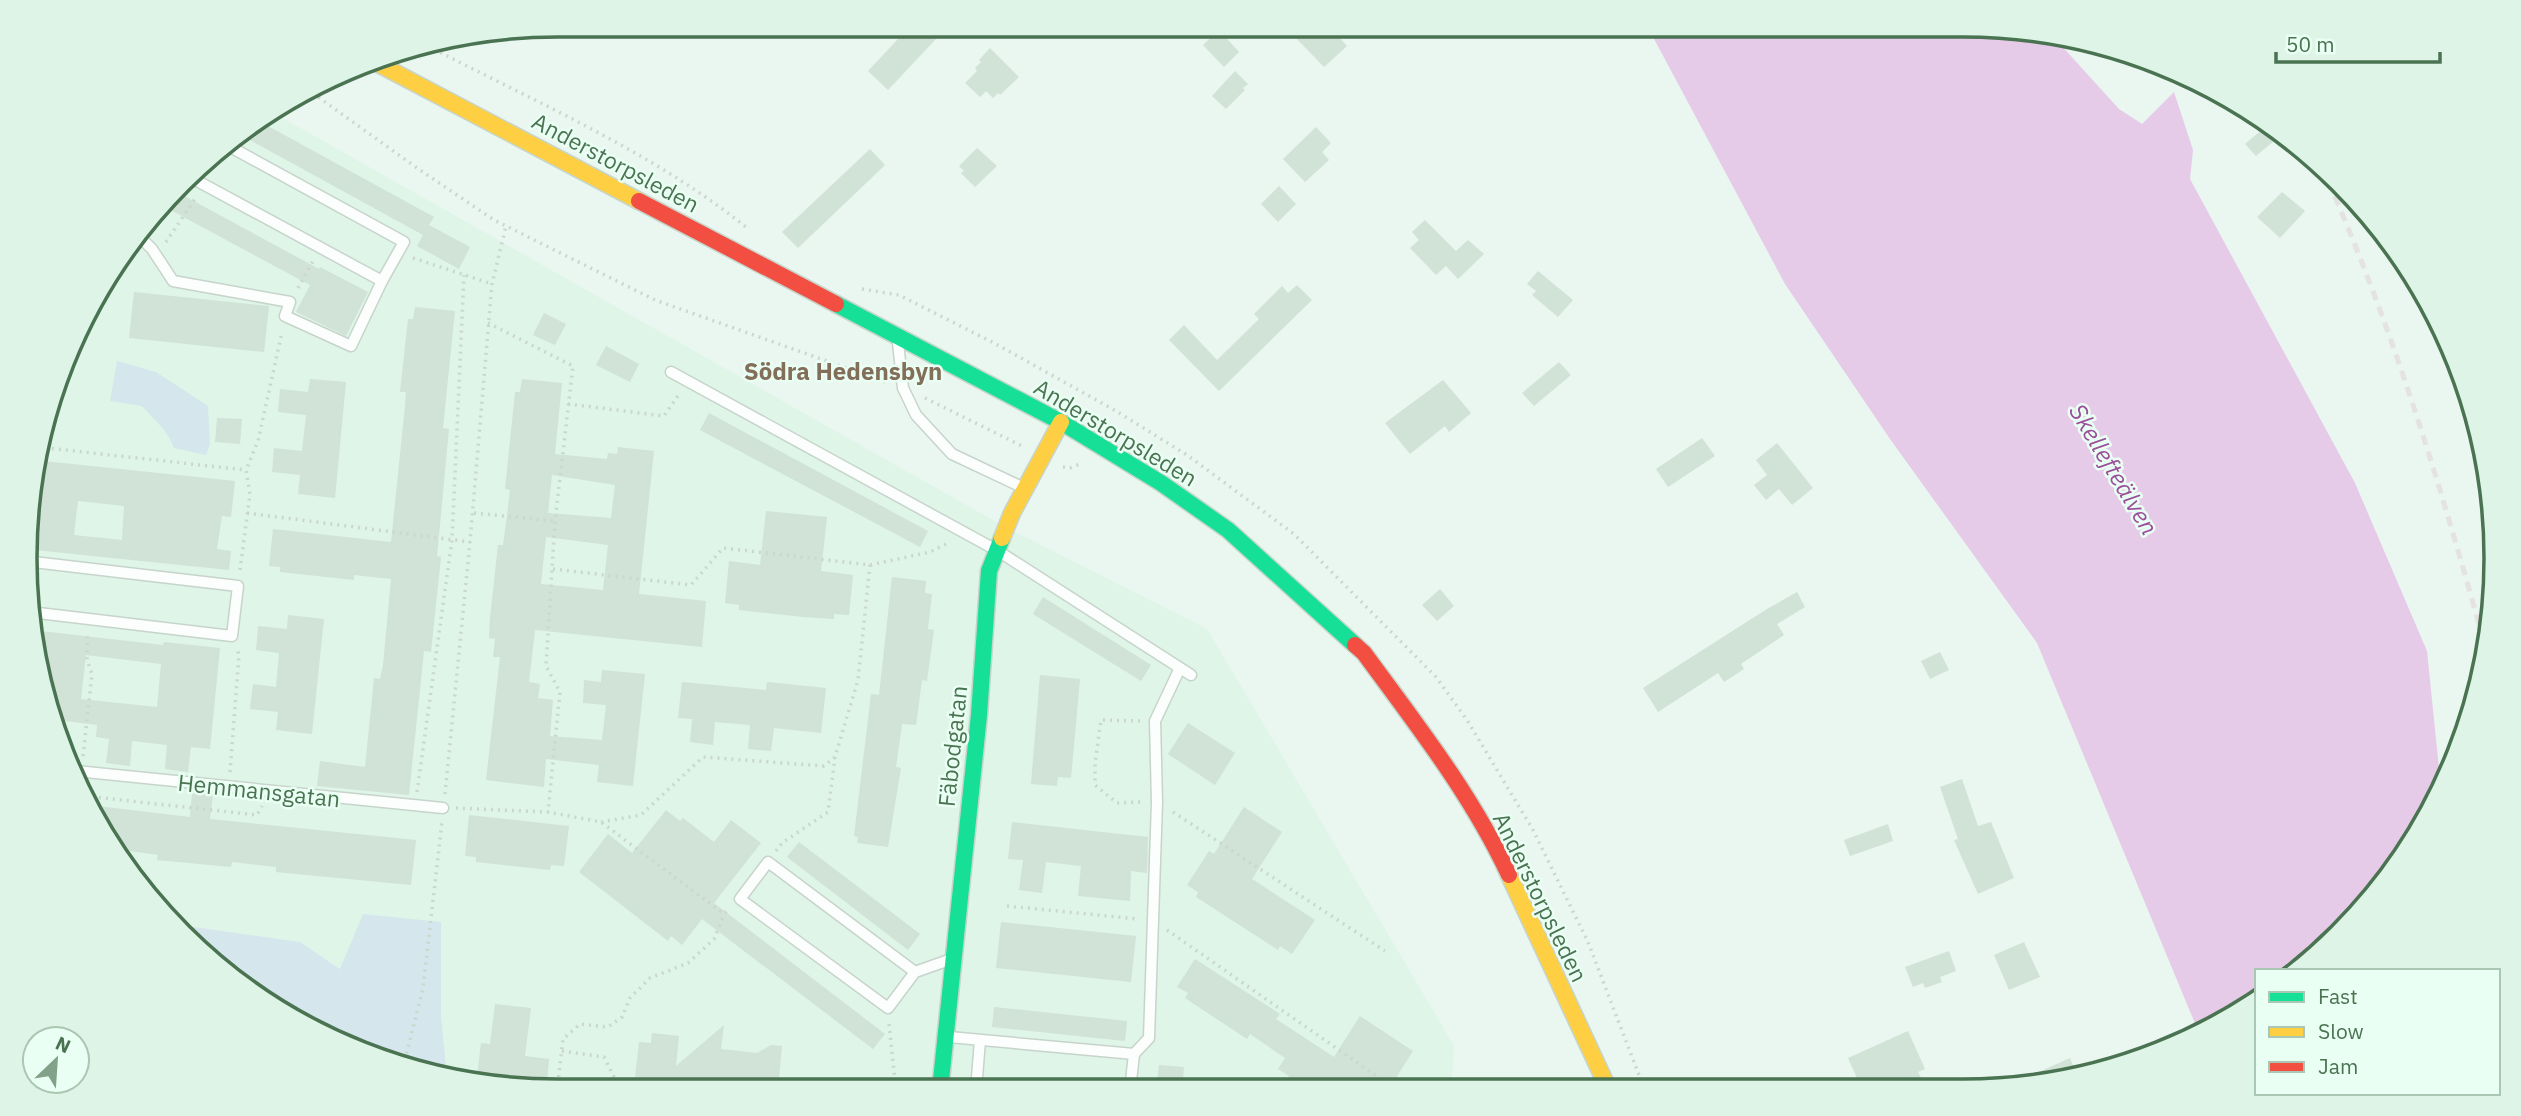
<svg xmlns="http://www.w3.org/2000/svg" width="2521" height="1116" viewBox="0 0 2521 1116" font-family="'IBM Plex Sans',sans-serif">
<rect width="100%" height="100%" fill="#eaf6f0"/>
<polygon fill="#def5e8" points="270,111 1005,527 1207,629 1454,1046 1451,1089 558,1091 454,1081 447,1079 441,1015 441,922 341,969 300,942 179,925 96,824 35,662 25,558 35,454 96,291 207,157"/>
<g fill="#d5e6ec">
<path d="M 117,361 L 156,372 L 208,406 L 210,444 L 206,455 L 174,448 C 168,430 155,421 142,406 L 110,401 Z"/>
<polygon points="363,914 441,922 441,1015 447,1079 354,1051 207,959 179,925 300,942 340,969"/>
</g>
<polygon fill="#e6cbe8" points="1638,25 1963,25 2050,33 2119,109 2142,124 2174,92 2193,150 2190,179 2355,483 2427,651 2441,788 2386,882 2298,971 2257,971 2257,999 2199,1033 2037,643 1890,439 1785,284 1652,35"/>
<g fill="#d1e2d7" fill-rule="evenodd">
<polygon points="912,24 950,24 888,90 868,71"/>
<polygon points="1310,24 1327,24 1347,46 1324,67 1296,38"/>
<polygon points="1219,30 1239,52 1224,67 1203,45"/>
<polygon points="990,48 1019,77 1000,95 998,93 993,98 986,91 980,97 965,83 977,71 975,68 981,62 979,60"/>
<polygon points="1235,71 1248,84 1243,88 1245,90 1226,109 1212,96"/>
<polygon points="257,120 434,217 429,225 470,247 459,269 417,246 423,235 239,134"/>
<polygon points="1316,127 1331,143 1322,152 1329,160 1305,182 1283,159"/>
<polygon points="2264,128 2274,141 2256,156 2245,144"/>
<polygon points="977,148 997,166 975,187 961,173 964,171 959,166"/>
<polygon points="870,149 885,165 798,248 782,232"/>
<polygon points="1279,186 1296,204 1278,222 1261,204"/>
<polygon points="177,192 319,269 320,267 368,292 346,336 296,312 310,285 165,207"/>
<polygon points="2282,192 2305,211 2280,238 2257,217"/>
<polygon points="1425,220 1456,251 1468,240 1484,254 1458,279 1446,266 1436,275 1410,248 1419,240 1412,232"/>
<polygon points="1538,271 1573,300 1558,317 1532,295 1536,291 1527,284"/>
<polygon points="1297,285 1312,300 1219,391 1169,340 1184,325 1217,360 1259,319 1254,314 1282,286 1288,293"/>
<polygon points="134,292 269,306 264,352 129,338"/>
<polygon points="415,307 455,311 443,428 449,429 437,556 441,557 431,652 424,651 409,795 317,786 320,761 365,767 374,678 380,679 383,665 391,579 354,575 354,580 280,572 280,567 269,566 273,529 391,542 405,406 406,392 400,392 403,365 408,319 413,319"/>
<polygon points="544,313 566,324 555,345 533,335"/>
<polygon points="606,346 639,364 630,382 596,365"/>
<polygon points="1559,362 1571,375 1534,406 1522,393"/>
<polygon points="310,379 346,382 335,498 298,494 300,475 272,472 274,448 302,451 306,415 278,412 280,389 308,392"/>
<path d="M 522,379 L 562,383 L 555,454 L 607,459 L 608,453 L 617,454 L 618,447 L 654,451 L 639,594 L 706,601 L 702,647 L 535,630 L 529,682 L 540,684 L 538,698 L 553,700 L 550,736 L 602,740 L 606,705 L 583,703 L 584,680 L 601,682 L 602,670 L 645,674 L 633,786 L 597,782 L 599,765 L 546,759 L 544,787 L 486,780 L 500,657 L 493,657 L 495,639 L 489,638 L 490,618 L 498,545 L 503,545 L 507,515 L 510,490 L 505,489 L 515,392 L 520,392 ZM 552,475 L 615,485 L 611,518 L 548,513 ZM 546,537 L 608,545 L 603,590 L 541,584 Z"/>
<polygon points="1443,380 1471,413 1449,432 1445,426 1410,454 1385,423"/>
<polygon points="709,413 928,531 920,547 700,430"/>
<polygon points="217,418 242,419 240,444 215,442"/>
<polygon points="1702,438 1715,456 1668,487 1656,469"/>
<polygon points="1777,443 1813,488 1792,505 1779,489 1766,500 1754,485 1767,475 1756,460"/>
<path d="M 34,460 L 235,481 L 231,517 L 222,516 L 217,549 L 231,551 L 229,570 L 25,549 ZM 78,501 L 124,506 L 122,540 L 74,535 Z"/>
<polygon points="766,511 827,517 821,571 853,575 849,615 834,614 834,619 803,617 739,610 739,605 725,603 729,561 760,565"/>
<polygon points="892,577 926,581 925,593 932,594 928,629 934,630 927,681 922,680 916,725 902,724 896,767 901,768 888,847 857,843 858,837 854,836 871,694 879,695"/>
<polygon points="1440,589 1454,606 1437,621 1422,605"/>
<polygon points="1797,592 1805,607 1777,624 1784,635 1741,664 1744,669 1724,682 1718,673 1658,712 1643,688 1767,609"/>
<polygon points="1043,597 1151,665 1141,681 1033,614"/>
<polygon points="288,615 324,619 312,734 276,730 278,712 250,709 253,684 276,687 279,653 256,650 258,626 287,629"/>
<path d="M 32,630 L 163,645 L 164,642 L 220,648 L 210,749 L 191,747 L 188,772 L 165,769 L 167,745 L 132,741 L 130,766 L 106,763 L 109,739 L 96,737 L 97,725 L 57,720 L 35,662 ZM 86,655 L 161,664 L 157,707 L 81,699 Z"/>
<polygon points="1940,652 1949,670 1930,679 1921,661"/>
<polygon points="1040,675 1080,679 1071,778 1058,777 1057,786 1031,784"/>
<polygon points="682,682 766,690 767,682 826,688 821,733 774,728 771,751 748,749 750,725 715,722 713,745 690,742 692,719 678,718"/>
<polygon points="1188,723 1235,753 1215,785 1168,754"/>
<polygon points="1962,779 1978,826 1991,822 2014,878 1978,894 1954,840 1958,839 1940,787"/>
<polygon points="192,792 213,794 210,819 416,840 411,885 276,872 276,867 232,862 231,867 157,860 158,855 116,849 96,824 89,805 190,817"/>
<polygon points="1244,807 1282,832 1252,879 1315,920 1292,954 1280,946 1278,950 1196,897 1198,892 1187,885 1209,851 1214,854"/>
<polygon points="666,810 680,821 683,818 714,842 731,820 761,843 714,903 885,1034 873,1049 702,919 682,945 671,936 668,941 579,872 608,834 632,853"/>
<polygon points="469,815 569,826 564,866 551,865 550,870 476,862 476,857 465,856"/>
<polygon points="1012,822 1148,837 1147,873 1131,871 1130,901 1078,896 1081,866 1046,862 1042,893 1019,890 1023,860 1008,859"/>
<polygon points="1888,824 1893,841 1850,856 1844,840"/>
<polygon points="799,842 920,934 908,950 787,857"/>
<polygon points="1001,922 1136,936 1131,982 996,968"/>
<polygon points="2024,942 2040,977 2009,990 1994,955"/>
<polygon points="1949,951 1956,971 1940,977 1942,982 1925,988 1923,983 1913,987 1905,967"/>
<polygon points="1195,959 1280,1014 1276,1019 1334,1057 1360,1016 1413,1051 1389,1089 1300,1089 1286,1081 1289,1076 1278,1069 1285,1058 1250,1034 1247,1039 1185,998 1188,993 1177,987"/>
<polygon points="495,1004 531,1008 525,1056 549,1059 547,1083 523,1081 522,1088 486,1084 487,1078 477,1077 481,1043 490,1044"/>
<polygon points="994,1007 1127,1021 1125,1041 992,1027"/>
<polygon points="724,1025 721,1049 757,1053 771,1045 782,1046 778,1091 635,1077 639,1042 651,1043 652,1033 679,1036 676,1066"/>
<polygon points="1908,1031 1925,1069 1918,1072 1926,1087 1861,1087 1848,1058"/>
<polygon points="2070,1058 2077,1075 2026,1087 2023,1079"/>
<polygon points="1159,1065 1184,1067 1182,1090 1156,1090"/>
</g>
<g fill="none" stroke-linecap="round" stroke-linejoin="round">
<defs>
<g id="lane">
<polyline points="190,177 382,281 404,242 225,144"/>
<polyline points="140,237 152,249 173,281 290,302 285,316 351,346 382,281"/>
<polyline points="898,343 903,388 916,415 952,454 1024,488"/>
<polyline points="671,372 998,551 1191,675"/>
<polyline points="25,561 238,586 232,636 30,612"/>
<polyline points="76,771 443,808"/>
<polyline points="915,972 888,1008 740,899 768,862 915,972 949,960"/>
<polyline points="949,1037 1134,1054 1130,1090"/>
<polyline points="1134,1054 1149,1038 1157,802 1155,721 1180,668"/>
<polyline points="976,1090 980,1040"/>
</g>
<g id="fast">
<polyline points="836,304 1061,422 1161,483 1228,530 1355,645"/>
<polyline points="940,1090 979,715 989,571 1002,538"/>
</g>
<g id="slow">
<polyline points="371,60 639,201"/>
<polyline points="1002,538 1012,513 1061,422"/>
<polyline points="1509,875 1608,1088"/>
</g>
<g id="jam">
<polyline points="639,201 836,304"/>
<path d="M 1355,645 L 1364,653 C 1416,724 1472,795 1509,875"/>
</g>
</defs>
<use href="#lane" stroke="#c7d4cb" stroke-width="13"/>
<use href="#fast" stroke="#c6d5cb" stroke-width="19"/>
<use href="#slow" stroke="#c6d5cb" stroke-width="19"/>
<use href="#jam" stroke="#c6d5cb" stroke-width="19"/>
<g stroke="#cbd7cd" stroke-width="3.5" stroke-dasharray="2 5" stroke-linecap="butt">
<path d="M 428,46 C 535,102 651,151 746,227"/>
<polyline points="307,89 417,168 494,220 655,300 886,382"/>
<polyline points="166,242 197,196"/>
<polyline points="413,258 492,284"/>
<polyline points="298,288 313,261"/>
<polyline points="862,289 899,295 996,344 1116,411 1187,455 1294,534 1436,677 1467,720 1533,830 1588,942 1644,1088"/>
<polyline points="488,323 573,366 555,521 546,666 560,692 548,812"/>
<polyline points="925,398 1022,446"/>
<polyline points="568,404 664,416 680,393"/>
<polyline points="38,447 246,470"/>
<polyline points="1063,467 1070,468 1082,463"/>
<polyline points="247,513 470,542"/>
<polyline points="474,513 555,521"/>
<polyline points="553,569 691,585 723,548 870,565 930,552 948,543"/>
<polyline points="240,570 250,494 246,470 258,441 282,332"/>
<polyline points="1140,721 1101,720 1095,764 1095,785 1117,803 1141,802"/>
<polyline points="83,756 92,674 87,660 87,632"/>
<polyline points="230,772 239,655 237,648"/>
<polyline points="417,792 452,540 464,275"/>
<polyline points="445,794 470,542 492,284 506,226"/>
<polyline points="85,796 257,815 262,806"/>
<polyline points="456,808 548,812 601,822 724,914 730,908"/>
<polyline points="1173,812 1385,951"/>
<polyline points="601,822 641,815 703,757 824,766 835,757"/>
<polyline points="776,851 782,843 828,812 835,757 858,680 870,565"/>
<polyline points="1007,906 1138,919"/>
<polyline points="1167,930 1395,1089"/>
<polyline points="889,1024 896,1090"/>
<polyline points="562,1051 604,1057 616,1081 616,1091"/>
<polyline points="399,1065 406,1056 423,988 442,822"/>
<polyline points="557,1091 563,1039 580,1024 608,1027 622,1017 630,998 650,978 688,963 714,939 724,914"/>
</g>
<use href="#lane" stroke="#fcfefd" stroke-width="10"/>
<use href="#fast" stroke="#16e098" stroke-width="16"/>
<use href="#slow" stroke="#ffcf43" stroke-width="16"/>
<use href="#jam" stroke="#f24e42" stroke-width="16"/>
<path stroke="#e4e3e2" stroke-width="5" stroke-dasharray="10 7" stroke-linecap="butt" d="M 2321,165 C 2392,323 2441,487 2487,653"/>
</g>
<g text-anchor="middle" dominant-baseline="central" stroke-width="5" stroke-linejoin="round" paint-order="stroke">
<g font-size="23" fill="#4a7352" stroke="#eafff3">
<text transform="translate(616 162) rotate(28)">Anderstorpsleden</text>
<text transform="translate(1116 432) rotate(31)">Anderstorpsleden</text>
<text transform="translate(952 746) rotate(-84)">Fäbodgatan</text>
<text transform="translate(259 790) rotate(6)">Hemmansgatan</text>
<text transform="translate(1541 897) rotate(64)">Anderstorpsleden</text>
</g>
<g font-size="24" font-weight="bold" fill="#836e59" stroke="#eafff3">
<text x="843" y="371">Södra Hedensbyn</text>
</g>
<g font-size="24" font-style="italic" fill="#9b4e9a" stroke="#eafff3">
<text transform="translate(2114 469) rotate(59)">Skellefteälven</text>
</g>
</g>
<path d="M0 0H2521V1116H0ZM558 37H1963A521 521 0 0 1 2484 558V558A521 521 0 0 1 1963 1079H558A521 521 0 0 1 37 558V558A521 521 0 0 1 558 37Z" fill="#ddf4e6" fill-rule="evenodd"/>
<path fill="none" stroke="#4a7352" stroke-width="3.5" d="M558 37H1963A521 521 0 0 1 2484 558V558A521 521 0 0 1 1963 1079H558A521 521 0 0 1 37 558V558A521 521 0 0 1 558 37Z"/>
<rect x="2255" y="969" width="245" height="126" fill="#eafff3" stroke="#aac7b3" stroke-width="2"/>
<rect x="2269" y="992" width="35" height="10" fill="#16e098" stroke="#aac7b3" stroke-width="2"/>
<text x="2318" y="1004" font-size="21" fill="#4a7352">Fast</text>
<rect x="2269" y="1027" width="35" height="10" fill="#ffcf43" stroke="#aac7b3" stroke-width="2"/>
<text x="2318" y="1039" font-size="21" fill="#4a7352">Slow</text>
<rect x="2269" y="1062" width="35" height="10" fill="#f24e42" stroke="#aac7b3" stroke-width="2"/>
<text x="2318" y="1074" font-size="21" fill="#4a7352">Jam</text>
<g transform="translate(56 1060) rotate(25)"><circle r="33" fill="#eafff3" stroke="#aac7b3" stroke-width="2"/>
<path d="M0-5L12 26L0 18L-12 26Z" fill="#82a189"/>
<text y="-10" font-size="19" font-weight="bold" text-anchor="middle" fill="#4a7352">N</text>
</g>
<path d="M2276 52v10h164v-10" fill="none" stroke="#4a7352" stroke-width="3.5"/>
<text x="2286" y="52" font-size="21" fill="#4a7352" stroke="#eafff3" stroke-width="5" paint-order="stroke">50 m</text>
</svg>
